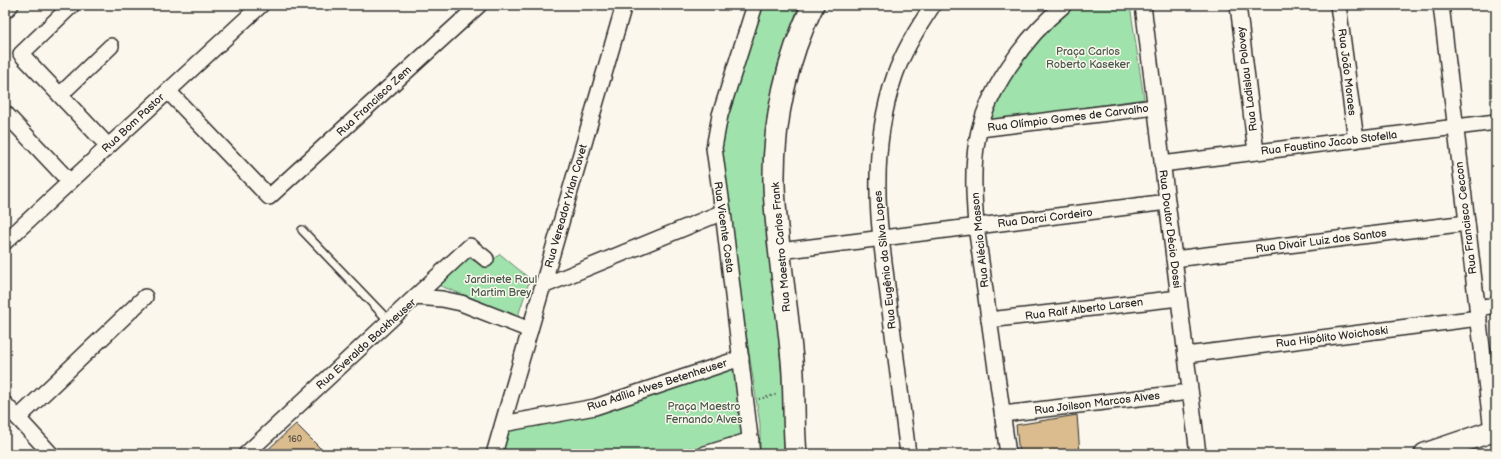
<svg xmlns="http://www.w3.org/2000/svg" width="1501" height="459" viewBox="0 0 1501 459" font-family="'Balsamiq Sans',sans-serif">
<rect width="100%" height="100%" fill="#fbf7ec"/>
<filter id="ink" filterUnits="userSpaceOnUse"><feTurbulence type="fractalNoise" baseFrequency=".025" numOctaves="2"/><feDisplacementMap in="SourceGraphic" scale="8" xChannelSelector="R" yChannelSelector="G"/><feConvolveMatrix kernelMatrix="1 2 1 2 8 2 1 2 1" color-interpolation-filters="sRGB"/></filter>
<g filter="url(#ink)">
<g fill="#a0e2ac" stroke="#66866c">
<polygon points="762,5 799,5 778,64 769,108 765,151 767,232 778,328 784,408 784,454 760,454 760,424 721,171 721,151 724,130"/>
<path d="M 1075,5 L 1130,5 L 1144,99 L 990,121 C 1006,84 1026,48 1055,20 C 1061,14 1069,10 1075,5 Z"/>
<polygon points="500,254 530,279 518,316 438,285 469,258 486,267"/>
<polygon points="735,366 745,437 685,454 498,454 505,432 596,412"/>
</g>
<g fill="#dabc8e" stroke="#2b2b2b">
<polygon points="1077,415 1080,454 1019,454 1016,425"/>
<polygon points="296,424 326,454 263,454"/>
</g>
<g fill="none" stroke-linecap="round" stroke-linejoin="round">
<defs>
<polyline id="lane" points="302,230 389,321"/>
<g id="street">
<polyline points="72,5 21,54 108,146"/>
<polyline points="1143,5 1198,454"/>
<polyline points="1238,5 1256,152"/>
<polyline points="1338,5 1356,140"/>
<polyline points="1441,5 1492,431"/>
<polyline points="5,11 11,5"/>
<polyline points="168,91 269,197 479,5"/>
<polyline points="60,95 111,46"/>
<polyline points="5,113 70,182"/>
<polyline points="980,129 1155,107"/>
<polyline points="1162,164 1496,122"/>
<polyline points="5,242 261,5"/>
<polyline points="780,251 1167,202"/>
<polyline points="1174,259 1467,223"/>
<polyline points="543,286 723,212"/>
<polyline points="415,297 470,246 486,259"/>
<polyline points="1477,308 1496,305"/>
<polyline points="989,320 1179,298"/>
<polyline points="1186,355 1479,318"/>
<polyline points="5,404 51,454"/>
<polyline points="1003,414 1190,392"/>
<polyline points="18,418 145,297"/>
<polyline points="503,424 595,407 741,358"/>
<polyline points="246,454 415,297 442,299 461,303 530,330"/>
<polyline points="494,454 624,5"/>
<polyline points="705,454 751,440"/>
<polyline points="752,454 723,212 714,148 720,115 755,5"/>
<path d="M 908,454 L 881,238 C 875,185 877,127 895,75 C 904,50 918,27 933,5"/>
<path d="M 1008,454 L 976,226 C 974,198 972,169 977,141 C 985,92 1026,36 1064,5"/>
</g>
<g id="secondary">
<path d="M 796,454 C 793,423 795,391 792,360 C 787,302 776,243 774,185 C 773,122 786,61 813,5"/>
<polyline points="1425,454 1496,430"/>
</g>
</defs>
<use href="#lane" stroke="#2b2b2b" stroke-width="10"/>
<use href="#street" stroke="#2b2b2b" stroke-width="18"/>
<use href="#secondary" stroke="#2b2b2b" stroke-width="24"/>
<g stroke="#2b2b2b" stroke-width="2" stroke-dasharray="1 3" stroke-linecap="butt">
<polyline points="759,399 778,394"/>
<polyline points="670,454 693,447"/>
</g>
<use href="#lane" stroke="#fbf7ec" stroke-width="7"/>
<use href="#street" stroke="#fbf7ec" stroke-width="15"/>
<use href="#secondary" stroke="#fbf7ec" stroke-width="21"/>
</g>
</g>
<g text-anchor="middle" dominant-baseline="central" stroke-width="3" stroke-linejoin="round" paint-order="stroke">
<g font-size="9" fill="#574f44">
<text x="295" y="439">160</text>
</g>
<g font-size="11" fill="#48594b" stroke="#fbf7ec">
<text x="1088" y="51">Praça Carlos<tspan x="1088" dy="13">Roberto Kaseker</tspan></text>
<text x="501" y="279">Jardinete Raul<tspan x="501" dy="13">Martim Brey</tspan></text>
<text x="704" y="406">Praça Maestro<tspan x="704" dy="13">Fernando Alves</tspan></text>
</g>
<g font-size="11" fill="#2b2b2b" stroke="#fbf7ec">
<text transform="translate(1347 72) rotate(83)">Rua João Moraes</text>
<text transform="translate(1247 79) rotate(-97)">Rua Ladislau Polovey</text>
<text transform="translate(374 101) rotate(-43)">Rua Francisco Zem</text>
<text transform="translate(1068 118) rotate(-7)">Rua Olímpio Gomes de Carvalho</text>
<text transform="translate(133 123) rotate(-43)">Rua Bom Pastor</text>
<text transform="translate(1329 143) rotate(-7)">Rua Faustino Jacob Stofella</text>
<text transform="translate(566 206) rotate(-74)">Rua Vereador Yrlan Cavet</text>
<text transform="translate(1045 218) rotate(-7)">Rua Darci Cordeiro</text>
<text transform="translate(1466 218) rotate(-97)">Rua Francisco Ceccon</text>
<text transform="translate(724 227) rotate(82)">Rua Vicente Costa</text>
<text transform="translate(1170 229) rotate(83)">Rua Doutor Décio Dossi</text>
<text transform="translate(980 240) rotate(-96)">Rua Alécio Masson</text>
<text transform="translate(1321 241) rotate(-7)">Rua Divair Luiz dos Santos</text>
<text transform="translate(781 247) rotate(-95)">Rua Maestro Carlos Frank</text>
<text transform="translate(885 260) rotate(-96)">Rua Eugênio da Silva Lopes</text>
<text transform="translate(1084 309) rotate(-7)">Rua Ralf Alberto Larsen</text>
<text transform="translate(1332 337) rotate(-7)">Rua Hipólito Woichoski</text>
<text transform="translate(366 344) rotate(-42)">Rua Everaldo Backheuser</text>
<text transform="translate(657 385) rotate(-18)">Rua Adília Alves Betenheuser</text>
<text transform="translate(1097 403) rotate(-7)">Rua Joilson Marcos Alves</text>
</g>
</g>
<rect width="1501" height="459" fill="none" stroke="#fbf7ec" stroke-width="20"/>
<rect x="10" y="10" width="1481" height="439" fill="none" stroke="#2b2b2b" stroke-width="1.5" filter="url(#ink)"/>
</svg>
